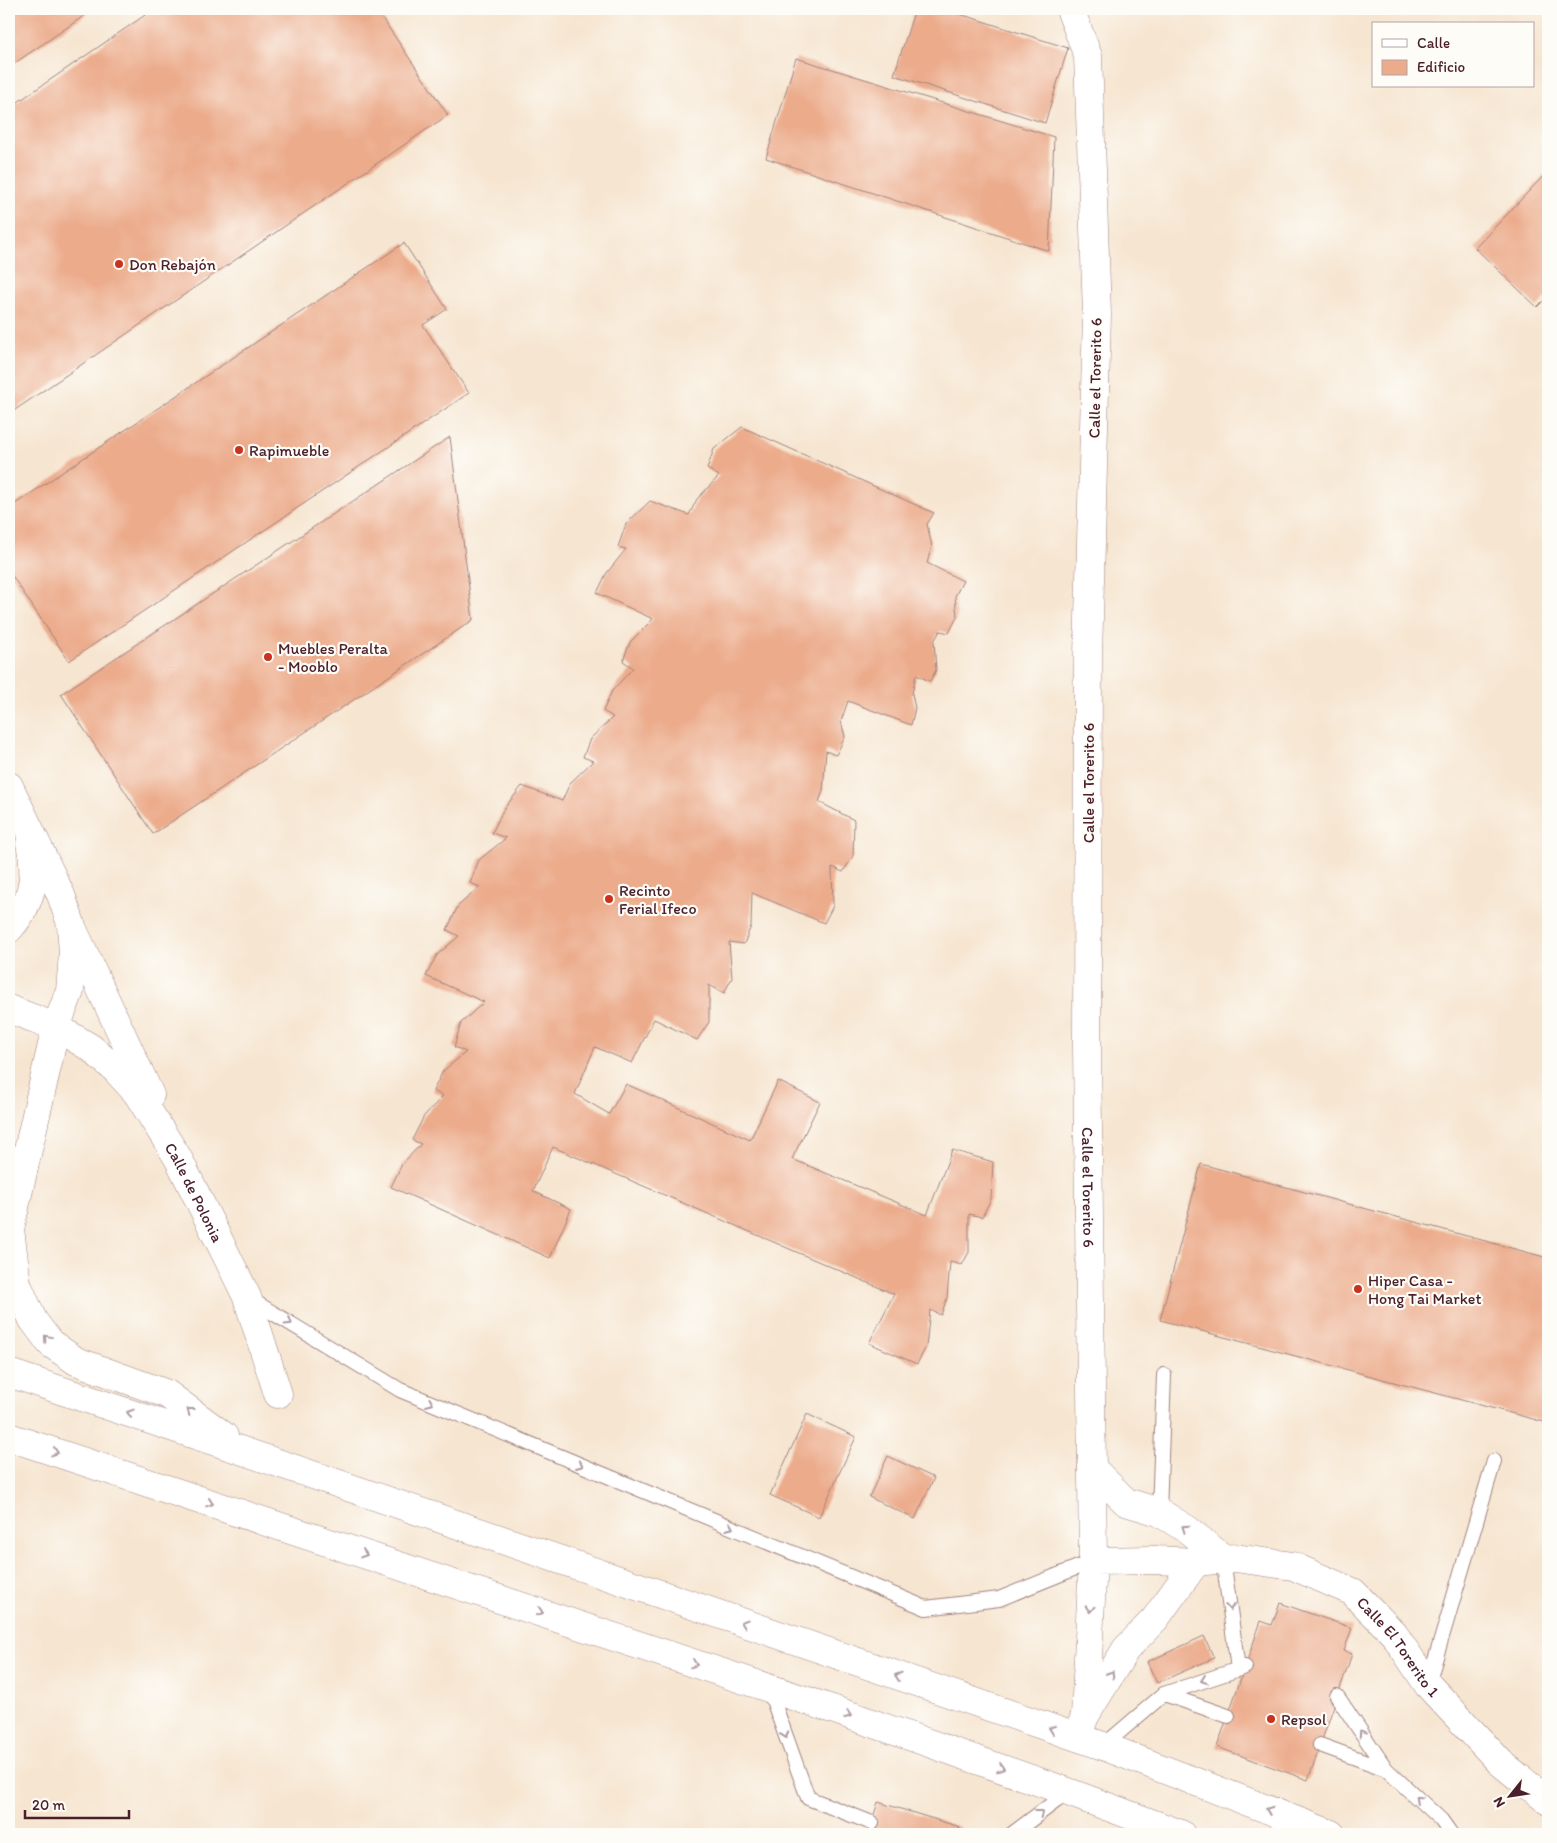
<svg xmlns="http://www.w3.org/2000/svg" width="1557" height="1843" viewBox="0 0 1557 1843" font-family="Itim,sans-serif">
<rect width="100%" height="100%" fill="#fdfcf7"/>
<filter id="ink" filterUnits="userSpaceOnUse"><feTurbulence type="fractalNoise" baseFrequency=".02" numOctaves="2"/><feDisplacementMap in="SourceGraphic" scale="10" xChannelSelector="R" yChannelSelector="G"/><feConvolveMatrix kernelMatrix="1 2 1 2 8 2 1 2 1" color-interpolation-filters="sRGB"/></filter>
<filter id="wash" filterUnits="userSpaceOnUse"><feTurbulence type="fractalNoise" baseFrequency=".0096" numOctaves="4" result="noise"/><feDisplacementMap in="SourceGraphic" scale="20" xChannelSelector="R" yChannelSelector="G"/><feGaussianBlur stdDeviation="1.12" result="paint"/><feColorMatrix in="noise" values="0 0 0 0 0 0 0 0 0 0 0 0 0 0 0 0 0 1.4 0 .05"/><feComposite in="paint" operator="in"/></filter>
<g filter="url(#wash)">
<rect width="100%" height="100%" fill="#f6e5d0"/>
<g id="blocks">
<g fill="#ecac8c">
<polygon points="9,9 94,9 9,67"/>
<polygon points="154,9 376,9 448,115 9,414 9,108"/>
<polygon points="915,9 944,9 1068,48 1045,123 894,75"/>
<polygon points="796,58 1054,137 1049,251 766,158"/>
<polygon points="1548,171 1548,296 1537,307 1475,248"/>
<polygon points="404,243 447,309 423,325 469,393 69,661 9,571 9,508"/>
<polygon points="742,427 934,513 927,524 932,547 927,563 963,581 955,596 957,617 949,633 940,631 934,641 936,670 930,681 916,675 912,694 915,708 911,725 848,701 841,721 845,737 836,755 826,751 823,791 819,802 854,820 853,856 843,872 832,867 833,906 824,923 752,893 751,926 744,944 729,942 732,978 724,993 709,985 709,1022 697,1040 654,1019 632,1063 595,1047 575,1094 609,1114 626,1084 750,1140 778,1081 820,1102 792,1159 927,1215 952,1150 993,1162 991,1199 982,1217 969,1214 969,1252 962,1265 950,1262 947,1298 941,1315 930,1310 926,1347 917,1364 869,1343 894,1294 553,1147 533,1191 571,1209 550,1258 391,1187 402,1164 421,1144 412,1140 424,1116 443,1096 433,1091 443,1071 466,1052 454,1047 461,1023 484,1002 426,976 437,955 459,936 447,930 458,906 480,887 470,883 479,860 506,838 492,833 503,810 522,786 562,801 570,783 593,761 583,757 590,739 613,717 603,711 612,691 633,668 623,661 630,642 653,619 597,593 606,574 626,549 618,547 626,524 650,501 689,515 697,499 719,476 707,469 714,449"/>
<polygon points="450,437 473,620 153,834 61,694"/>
<polygon points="1201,1164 1548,1258 1548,1423 1160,1320"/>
<polygon points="807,1414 856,1437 819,1517 770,1495"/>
<polygon points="888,1456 934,1478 915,1519 869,1497"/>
<polygon points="1280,1603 1352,1628 1344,1651 1352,1654 1308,1780 1217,1747 1261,1621 1272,1625"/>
<polygon points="1204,1636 1214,1658 1157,1683 1147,1662"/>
<polygon points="878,1802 960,1827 958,1834 868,1834"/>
</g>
</g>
</g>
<g filter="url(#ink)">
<use href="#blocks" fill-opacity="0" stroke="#a0827e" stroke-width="1"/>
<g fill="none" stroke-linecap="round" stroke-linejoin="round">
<defs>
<g id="service">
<polyline points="250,1299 400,1390 926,1608 999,1599 1093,1561"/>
<polyline points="1159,1512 1164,1375"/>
<polyline points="1223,1558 1238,1669"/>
<polyline points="1428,1684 1494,1461"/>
<polyline points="769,1689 808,1798 872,1823"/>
<polyline points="1164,1694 1245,1667"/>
<polyline points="1337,1696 1386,1769"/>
<polyline points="1320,1745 1386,1769 1441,1820 1451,1834"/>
<polyline points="1103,1746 1164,1694 1228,1716"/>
<polyline points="1012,1834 1068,1792"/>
</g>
<g id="minor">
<path id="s1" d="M 1070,9 L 1088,56 L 1097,314 L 1088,657 L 1087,1045 L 1093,1561"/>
<polyline points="71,925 150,1095"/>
<path id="s2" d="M 56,1027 L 91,1048 L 116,1070 L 137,1093 L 178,1158 L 247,1297 L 278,1394"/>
<polyline points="1092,1468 1126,1502 1159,1512 1188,1530 1223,1558"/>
<polyline points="1085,1716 1126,1649 1155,1619 1196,1562"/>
</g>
<g id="tertiary">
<polyline points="9,786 61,895 71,924 73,954 70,991 56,1027 10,1229"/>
<path d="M 9,929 C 32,904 38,876 30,843"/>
<polyline points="9,1009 56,1027"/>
<path id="s3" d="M 1077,1737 L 1085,1716 L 1093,1561 L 1155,1560 L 1196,1562 L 1235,1558 L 1293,1566 L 1353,1592 L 1394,1634 L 1428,1685 L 1500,1762 L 1548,1801"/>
</g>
<g id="primary">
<polyline points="10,1229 17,1284 33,1320 50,1343 76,1361 167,1394 224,1436"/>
<polyline points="9,1373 243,1451 1103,1746 1331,1834"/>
<polyline points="9,1437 832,1709 1068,1792 1181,1834"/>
</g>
</defs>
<use href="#service" stroke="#a0827e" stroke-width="16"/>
<use href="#minor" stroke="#a0827e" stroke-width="29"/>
<use href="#tertiary" stroke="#a0827e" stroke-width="29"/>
<use href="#primary" stroke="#a0827e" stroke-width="29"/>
<use href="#service" stroke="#fff" stroke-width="14"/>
<use href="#minor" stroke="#fff" stroke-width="28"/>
<use href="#tertiary" stroke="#fff" stroke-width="28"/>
<use href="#primary" stroke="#fff" stroke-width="28"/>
</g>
<defs><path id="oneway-chevron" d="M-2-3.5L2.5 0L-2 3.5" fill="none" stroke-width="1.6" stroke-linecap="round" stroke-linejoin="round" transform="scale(1.25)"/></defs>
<g stroke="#ae9aa0">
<use href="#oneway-chevron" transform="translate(289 1322) rotate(32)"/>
<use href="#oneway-chevron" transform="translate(47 1338) rotate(-130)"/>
<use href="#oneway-chevron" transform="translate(430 1403) rotate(23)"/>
<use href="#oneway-chevron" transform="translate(190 1411) rotate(-143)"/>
<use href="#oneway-chevron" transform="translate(130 1413) rotate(-162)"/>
<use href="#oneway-chevron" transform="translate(55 1452) rotate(18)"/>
<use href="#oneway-chevron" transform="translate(580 1465) rotate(23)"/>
<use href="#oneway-chevron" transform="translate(210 1503) rotate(18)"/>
<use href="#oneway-chevron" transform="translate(730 1527) rotate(23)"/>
<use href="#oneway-chevron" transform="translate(1185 1528) rotate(-146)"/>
<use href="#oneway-chevron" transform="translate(364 1554) rotate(18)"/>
<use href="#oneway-chevron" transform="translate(1230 1607) rotate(83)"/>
<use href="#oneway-chevron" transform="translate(1090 1609) rotate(93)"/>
<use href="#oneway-chevron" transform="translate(540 1612) rotate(19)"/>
<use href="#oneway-chevron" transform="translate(744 1623) rotate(-161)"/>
<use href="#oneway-chevron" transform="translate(694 1664) rotate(19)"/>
<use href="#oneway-chevron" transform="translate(1111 1674) rotate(-58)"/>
<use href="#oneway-chevron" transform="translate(898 1676) rotate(-161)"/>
<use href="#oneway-chevron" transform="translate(1204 1680) rotate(161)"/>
<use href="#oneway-chevron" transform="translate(848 1715) rotate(19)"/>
<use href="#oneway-chevron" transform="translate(1052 1729) rotate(-161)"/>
<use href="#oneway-chevron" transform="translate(1362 1733) rotate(-124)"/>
<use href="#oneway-chevron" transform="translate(785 1735) rotate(70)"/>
<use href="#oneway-chevron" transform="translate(1001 1768) rotate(19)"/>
<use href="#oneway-chevron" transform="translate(1418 1799) rotate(-137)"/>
<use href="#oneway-chevron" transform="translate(1269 1810) rotate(-159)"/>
<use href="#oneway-chevron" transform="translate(1040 1813) rotate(-37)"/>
</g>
</g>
<g fill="#c8321e" stroke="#fdfcf7" stroke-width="2">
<circle cx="119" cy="264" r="5"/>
<circle cx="239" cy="450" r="5"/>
<circle cx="268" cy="657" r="5"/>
<circle cx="609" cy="899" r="5"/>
<circle cx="1358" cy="1289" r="5"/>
<circle cx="1271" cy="1719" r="5"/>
</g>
<g text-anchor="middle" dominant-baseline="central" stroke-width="4.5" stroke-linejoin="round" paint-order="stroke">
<g font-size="16" fill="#4a1f2b" stroke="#fdfcf7" text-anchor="start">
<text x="129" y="264">Don Rebajón</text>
<text x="249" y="450">Rapimueble</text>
<text x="278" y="648">Muebles Peralta<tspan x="278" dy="18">- Mooblo</tspan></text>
<text x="619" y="890">Recinto<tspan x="619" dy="18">Ferial Ifeco</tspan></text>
<text x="1368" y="1280">Hiper Casa -<tspan x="1368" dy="18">Hong Tai Market</tspan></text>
<text x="1281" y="1719">Repsol</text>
</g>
<g font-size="16" fill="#4a1f2b" stroke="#fdfcf7">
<text transform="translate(1095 378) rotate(-89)">Calle el Torerito 6</text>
<text transform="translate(1088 783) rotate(-90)">Calle el Torerito 6</text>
<text stroke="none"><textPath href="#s1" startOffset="1182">Calle el Torerito 6</textPath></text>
<text stroke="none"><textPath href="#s2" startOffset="220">Calle de Polonia</textPath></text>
<text stroke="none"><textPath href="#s3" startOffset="515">Calle El Torerito 1</textPath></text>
</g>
</g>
<rect width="1557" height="1843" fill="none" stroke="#fdfcf7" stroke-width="30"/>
<rect x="1372" y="22" width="162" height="65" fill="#fdfcf7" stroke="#b5a4a5"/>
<rect x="1382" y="39" width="25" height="8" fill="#ffffff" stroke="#b5a4a5"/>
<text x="1417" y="48" font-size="15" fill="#4a1f2b">Calle</text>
<rect x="1382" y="60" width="25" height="15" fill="#ecac8c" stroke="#b5a4a5"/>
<text x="1417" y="72" font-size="15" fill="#4a1f2b">Edificio</text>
<g transform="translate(1510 1796) rotate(240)" stroke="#fdfcf7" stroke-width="4" paint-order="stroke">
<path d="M0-4L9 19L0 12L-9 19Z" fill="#4a1f2b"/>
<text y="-8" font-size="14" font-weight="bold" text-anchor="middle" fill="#4a1f2b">N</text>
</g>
<path d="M25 1810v8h104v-8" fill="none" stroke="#4a1f2b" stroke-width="2.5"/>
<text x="32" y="1810" font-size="15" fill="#4a1f2b" stroke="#fdfcf7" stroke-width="4" paint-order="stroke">20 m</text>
</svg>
